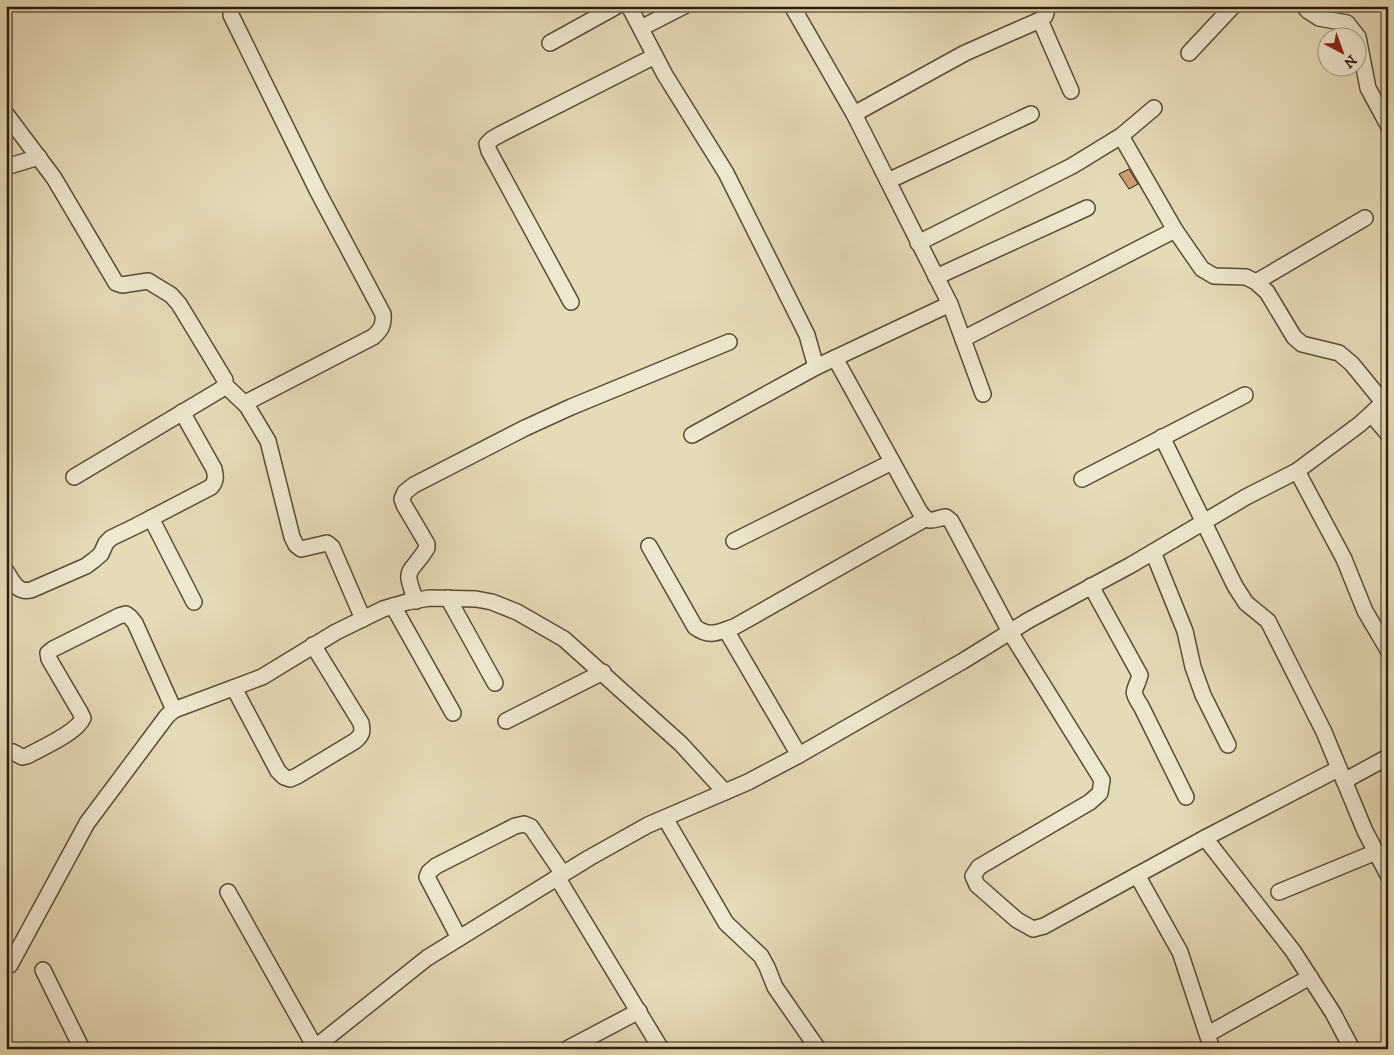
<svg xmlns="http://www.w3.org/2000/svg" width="1394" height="1055" viewBox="0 0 1394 1055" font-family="'IM FELL DW Pica',serif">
<rect width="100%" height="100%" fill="#e6dbb7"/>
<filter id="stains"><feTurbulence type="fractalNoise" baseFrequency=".004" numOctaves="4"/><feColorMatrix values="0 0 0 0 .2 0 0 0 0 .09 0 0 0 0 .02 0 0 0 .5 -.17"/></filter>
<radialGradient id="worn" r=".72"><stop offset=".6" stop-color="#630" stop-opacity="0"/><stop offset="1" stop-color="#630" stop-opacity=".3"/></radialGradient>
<polygon fill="#ce9d72" stroke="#2c1c0d" points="1129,169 1138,184 1129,189 1119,174"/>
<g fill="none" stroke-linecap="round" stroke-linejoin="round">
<defs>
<g id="minor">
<polyline points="629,6 665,75 726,173 807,335 816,367"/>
<polyline points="792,6 854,114 950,304 983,394"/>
<polyline points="1304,6 1308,11 1319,18 1347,23 1358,37 1368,88 1388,125"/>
<path d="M 231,15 L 317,190 L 383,314 C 384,325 381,330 373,337 L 251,400 L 247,406 L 268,441 L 292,537 L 296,545 L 301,549 L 327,543 L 332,547 L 363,619"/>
<polyline points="1040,20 1071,91"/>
<polyline points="641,28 684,6"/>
<polyline points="550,43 617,6"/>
<polyline points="1189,53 1233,6"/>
<polyline points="6,114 54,178 116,283 122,285 148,281 171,295 179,304 225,380 225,385 220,390 74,477"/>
<polyline points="854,114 965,53 1040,20 1045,16 1048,6"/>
<polyline points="1121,136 1175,230 1202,269 1214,276 1246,277 1256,282 1267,292 1294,337 1302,344 1339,353 1352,364 1383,402"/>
<polyline points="6,167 39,157"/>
<polyline points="888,181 1031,114"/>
<polyline points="918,243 1072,166 1121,136 1154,108"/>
<polyline points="936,277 1087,208"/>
<polyline points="1256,282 1365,218"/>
<polyline points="571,302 489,151 487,144 492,139 499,135 655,56"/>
<polyline points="963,339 1175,230"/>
<path d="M 835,358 L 920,512 C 930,525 932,519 946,517 L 951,521 L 1010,632 L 1102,780 L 1100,793 L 1090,802 L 979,867 L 973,876 L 977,885 L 1017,920 L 1033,929 L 1044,926 L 1205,838 L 1338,769"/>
<polyline points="225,385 247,406"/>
<polyline points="1371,414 1388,434"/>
<polyline points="692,435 816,367 950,304"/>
<polyline points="1162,437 1235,586 1246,603 1268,621 1324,732 1365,831 1388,875"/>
<polyline points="1297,471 1344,559 1365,611 1388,650"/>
<polyline points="1082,479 1245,395"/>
<polyline points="151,518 194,602"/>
<polyline points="734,541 892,462"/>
<path d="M 649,546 L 695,627 C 710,638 718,632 734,627 L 925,519"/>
<polyline points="1153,552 1185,631 1193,667 1203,695 1228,745"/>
<path d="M 6,571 C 13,582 17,593 31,590 L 86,566 L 94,560 L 101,554 L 106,543 L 111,538 L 136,526 L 211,487 C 216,481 216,477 214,469 L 182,412"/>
<path d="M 1091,586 L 1140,675 C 1136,692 1129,688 1141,706 L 1186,797"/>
<polyline points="448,598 495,683"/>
<path d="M 416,601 C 402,565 410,576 427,548 L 427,544 L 404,505 L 402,499 L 405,492 L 414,485 L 525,428 L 571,407 L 729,342"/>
<polyline points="393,606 453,713"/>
<polyline points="726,630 799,755"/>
<path d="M 234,688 L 278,771 L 284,777 L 290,779 L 297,776 L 355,741 C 362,735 363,732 361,723 L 313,645"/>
<polyline points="506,721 603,672"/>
<path d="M 6,754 L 13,752 L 22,757 L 27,756 C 41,748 77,733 83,718 L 80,712 L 49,659 L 48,653 L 53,649 L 119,616 L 126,614 L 130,617 L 135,623 L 174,710"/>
<polyline points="1344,781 1388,757"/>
<polyline points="665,818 726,923 761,956 767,967 775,987 818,1049"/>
<polyline points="1205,838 1293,951 1333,1013 1352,1049"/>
<polyline points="1137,875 1180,952 1212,1049"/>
<polyline points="557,877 661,1049"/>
<polyline points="228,892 315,1047"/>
<polyline points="1279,892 1376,852"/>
<polyline points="459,938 427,877 429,872 436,866 515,826 524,824 531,827 563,874"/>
<polyline points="10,965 87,823 167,716 174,710 262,677 336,632 383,609 407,602 429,598 476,599 492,602 517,612 564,639 681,744 725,792"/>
<polyline points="43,970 82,1049"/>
<polyline points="1208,1034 1310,977"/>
<polyline points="313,1049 427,958 589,858 648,825 748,782 799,755 963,661 1029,620 1131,565 1246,497 1297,471 1360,424 1388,398"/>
<polyline points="567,1049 639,1011"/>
</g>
</defs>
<use href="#minor" stroke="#5a4c38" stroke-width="18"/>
<use href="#minor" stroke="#efe8d0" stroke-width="15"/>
</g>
<rect width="1394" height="1055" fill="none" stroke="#e6dbb7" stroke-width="25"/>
<rect x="8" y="8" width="1379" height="1040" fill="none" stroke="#2c1c0d" stroke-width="2.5"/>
<rect x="12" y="12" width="1369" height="1030" fill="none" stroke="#2c1c0d"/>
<g transform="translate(1342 52) rotate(139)"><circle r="24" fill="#efe8d0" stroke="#a19682"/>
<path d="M0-4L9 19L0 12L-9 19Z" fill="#8f2418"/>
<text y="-8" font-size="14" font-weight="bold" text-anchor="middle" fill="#2c1c0d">N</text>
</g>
<rect width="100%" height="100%" filter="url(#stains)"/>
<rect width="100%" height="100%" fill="url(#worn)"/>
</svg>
